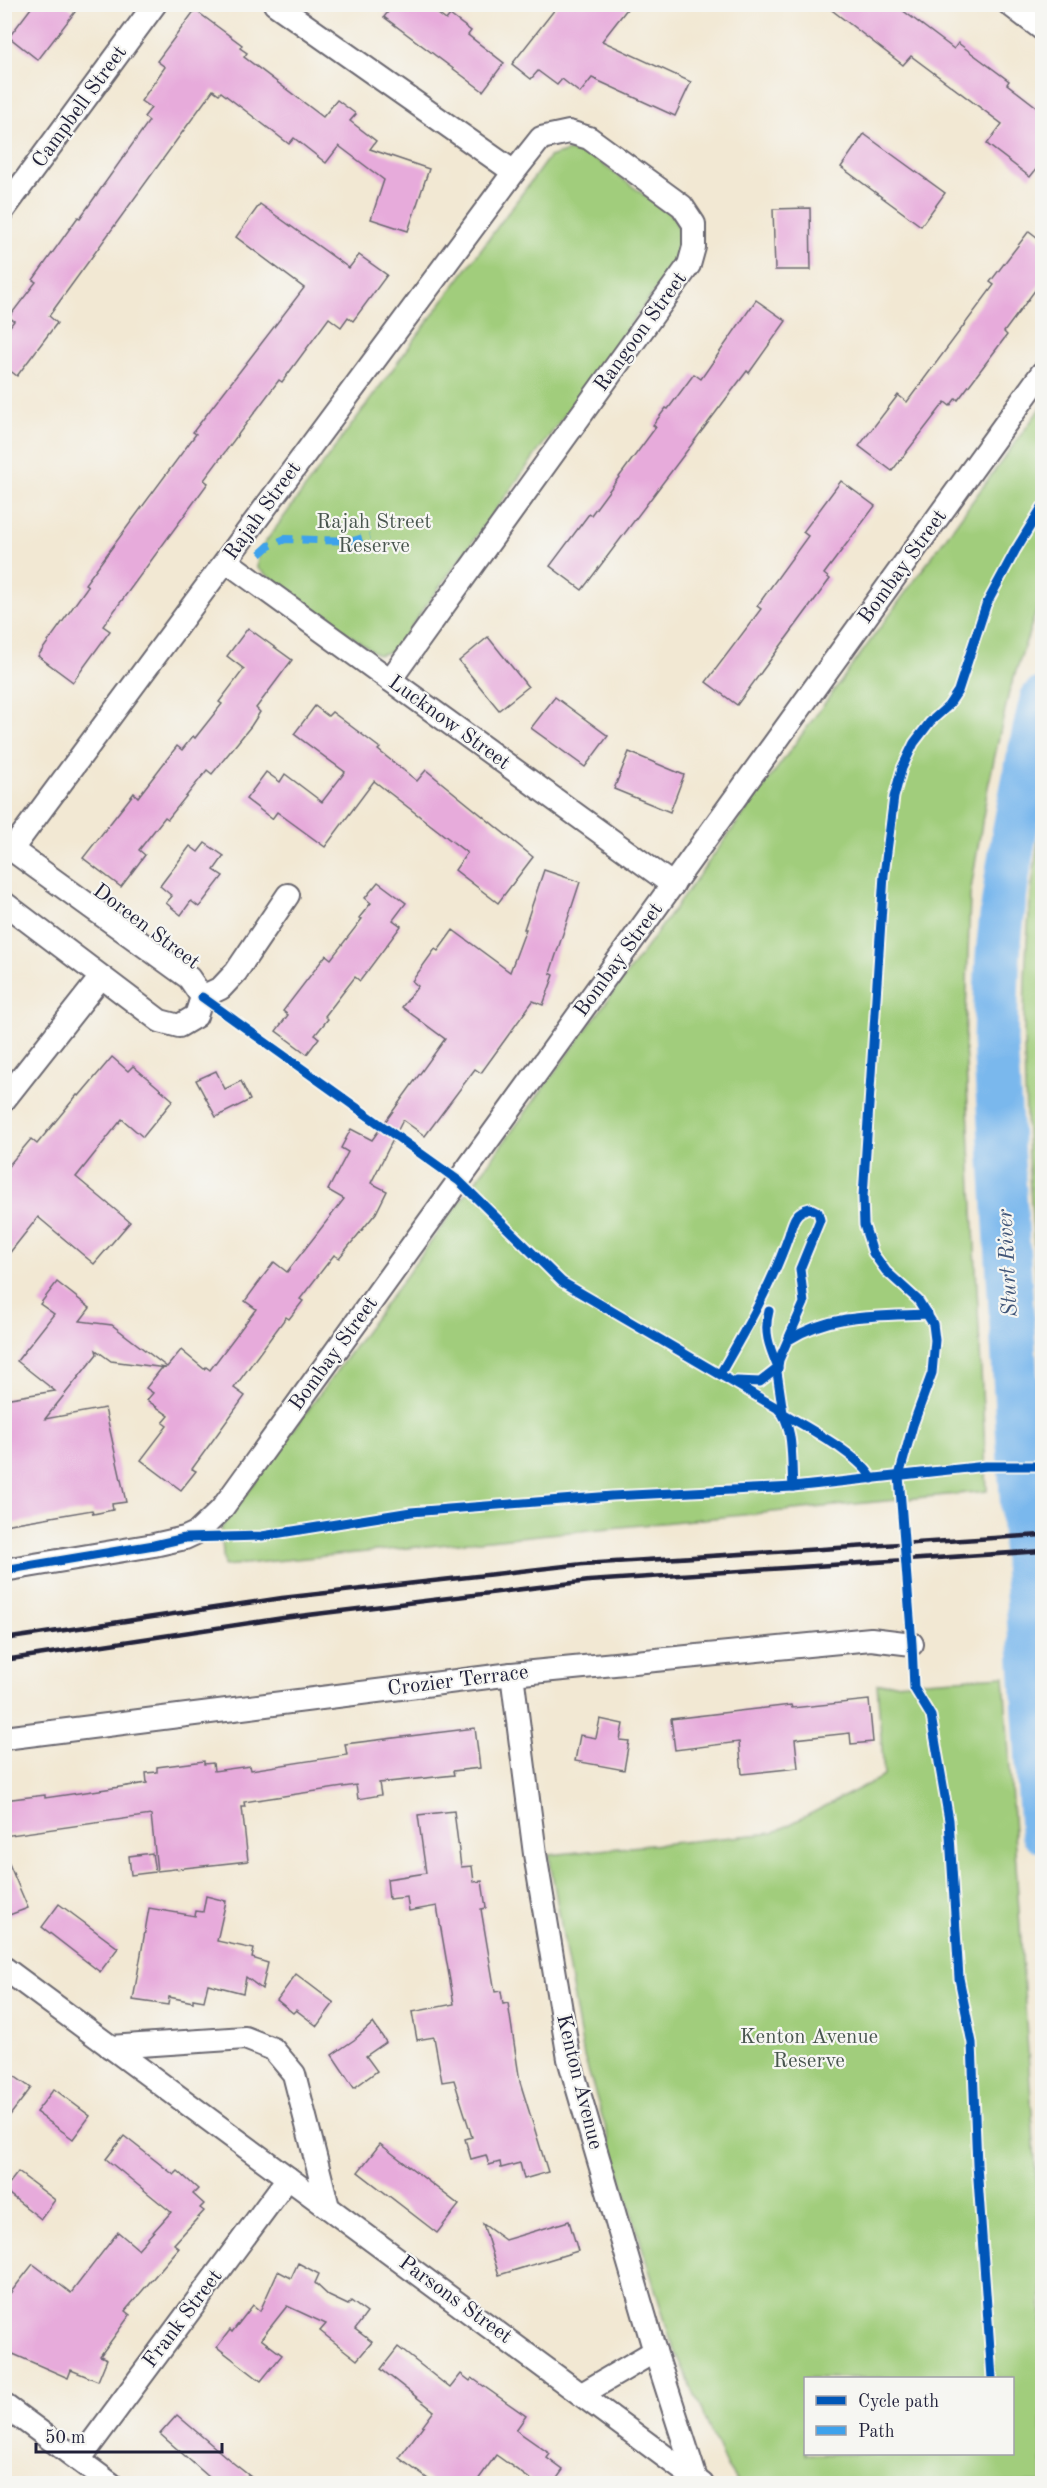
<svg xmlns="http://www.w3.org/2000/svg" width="1047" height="2488" viewBox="0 0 1047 2488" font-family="'Old Standard TT',serif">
<rect width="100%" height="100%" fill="#f6f6f2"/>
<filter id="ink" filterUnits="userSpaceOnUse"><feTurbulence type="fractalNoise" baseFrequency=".0167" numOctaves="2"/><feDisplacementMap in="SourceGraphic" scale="12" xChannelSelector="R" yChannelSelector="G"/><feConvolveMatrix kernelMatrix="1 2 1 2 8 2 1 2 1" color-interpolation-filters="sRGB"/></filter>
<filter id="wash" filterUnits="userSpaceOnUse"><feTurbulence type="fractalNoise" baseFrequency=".008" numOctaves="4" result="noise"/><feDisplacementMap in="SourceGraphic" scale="24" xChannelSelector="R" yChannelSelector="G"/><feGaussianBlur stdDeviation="1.35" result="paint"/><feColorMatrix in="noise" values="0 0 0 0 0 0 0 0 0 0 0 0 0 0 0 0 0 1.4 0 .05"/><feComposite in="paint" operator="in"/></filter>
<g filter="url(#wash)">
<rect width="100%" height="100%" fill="#f2e8d3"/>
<g fill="#a1cd7b" stroke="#62785b" stroke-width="1.5" fill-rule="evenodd">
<polygon points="569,151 590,155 674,217 683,240 678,259 393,651 378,655 257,568 258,552 549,157"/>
<polygon points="1042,406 1042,594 1009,692 988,787 970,895 965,1046 987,1491 224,1566 221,1529"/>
<path d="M 1042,821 L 1042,1360 C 1031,1181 1008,998 1042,821 Z"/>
<path d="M 1004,1676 L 1042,2271 L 1042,2483 L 738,2483 L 725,2464 L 671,2341 L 584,2057 L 549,1855 L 773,1833 L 884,1776 L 877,1684 ZM 806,2378 L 1012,2378 L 1012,2454 L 806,2454 Z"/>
</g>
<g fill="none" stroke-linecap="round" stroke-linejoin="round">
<path stroke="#7ab8ed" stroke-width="45" d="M 1042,700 C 1023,780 1007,862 999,944 C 996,976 996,1009 995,1041 L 1042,1830"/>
</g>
<g id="blocks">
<g fill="#e7abdb">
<polygon points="34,4 65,4 75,12 38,60 9,37"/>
<polygon points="394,4 425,4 446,20 450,15 471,31 468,35 504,63 483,91 384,17"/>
<polygon points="559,4 631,4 602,41 691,82 675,116 592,78 580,93 562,79 557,85 538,71 531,79 512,64"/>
<polygon points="824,4 894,4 954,49 958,43 1009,81 1007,84 1042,111 1042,162 1030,177 987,144 1002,124 911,56 903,65"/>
<polygon points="195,10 242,45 240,48 247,53 244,57 323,117 337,100 356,114 350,121 376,141 370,149 429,169 408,231 371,219 384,180 339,146 326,163 294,138 289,144 221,92 219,94 213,90 49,316 57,323 17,376 4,366 4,334 14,321 9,317 36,282 33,280 78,217 80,218 149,121 144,117 151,108 141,101 165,67 157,61"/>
<polygon points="864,134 945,193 921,226 841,167"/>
<polygon points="260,204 349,268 359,255 387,275 353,321 348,317 341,327 329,318 282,382 279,380 204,480 208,483 103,626 110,631 73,682 38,656 88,586 85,584 196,434 193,432 304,288 236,237"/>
<polygon points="810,208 811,270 775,270 773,209"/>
<polygon points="1029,231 1042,241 1042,281 1004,332 1007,335 958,400 956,398 950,406 945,402 892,471 859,446 898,395 907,402 994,285 990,282"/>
<polygon points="756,300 786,321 749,373 747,371 582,590 550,566 589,514 591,515 656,427 653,425 666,408 668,409 694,374 701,379"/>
<polygon points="841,481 875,506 824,574 830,579 737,705 706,682 761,609 757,606 808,536 803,532"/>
<polygon points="248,628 292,660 256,708 260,712 251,726 212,774 207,770 168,819 165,817 139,850 145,855 121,887 83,858 134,793 138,797 177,746 182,750 193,736 195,738 222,704 219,702 244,669 227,656"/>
<polygon points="488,637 528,687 499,710 459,661"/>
<polygon points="555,697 608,736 585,767 531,728"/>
<polygon points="315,706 328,716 332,712 380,748 378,750 417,781 426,770 533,857 498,903 455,870 467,853 374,781 325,847 277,812 272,819 246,799 266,772 280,782 285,774 322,802 345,772 294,734"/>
<polygon points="629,752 684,775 670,812 614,789"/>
<polygon points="205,843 224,856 214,870 223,876 199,907 191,901 181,915 166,903 172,896 160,886 190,846 198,852"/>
<polygon points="544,870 580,882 550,973 554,975 543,1005 533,1001 481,1073 475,1069 425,1136 403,1120 371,1183 387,1191 376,1213 339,1258 334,1255 300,1299 303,1301 289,1319 286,1317 234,1388 245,1396 192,1469 196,1471 181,1490 141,1460 167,1426 163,1423 169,1416 147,1400 153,1393 146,1388 161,1369 166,1368 111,1361 96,1350 97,1354 45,1419 105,1408 126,1502 112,1504 113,1510 93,1514 92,1510 4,1525 4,1399 55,1391 17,1361 54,1314 40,1304 57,1282 90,1308 80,1321 112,1325 167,1367 181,1350 204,1369 206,1367 210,1370 256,1309 245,1301 274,1262 287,1272 344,1199 328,1190 348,1152 341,1148 351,1129 372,1140 445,1039 402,1007 418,986 412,981 435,949 438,951 453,930 510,972 526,929 524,929"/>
<polygon points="378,882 406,903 393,920 401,926 360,981 355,977 325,1016 328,1019 315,1035 319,1038 307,1054 276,1031 288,1015 283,1011 326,955 331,959 362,919 359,918 371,903 365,898"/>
<polygon points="112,1057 128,1071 133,1066 173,1100 143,1137 122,1119 76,1177 130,1222 94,1264 38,1217 4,1260 4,1171 31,1139 37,1144 77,1095 79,1096"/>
<polygon points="216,1071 225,1089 241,1081 250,1100 216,1117 196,1080"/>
<polygon points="869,1700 873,1742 851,1744 850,1733 795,1739 798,1768 742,1774 739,1742 675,1750 671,1719 791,1705 792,1708"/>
<polygon points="600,1719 623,1724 620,1740 629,1741 624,1770 575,1761 580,1735 596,1738"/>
<polygon points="475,1728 480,1768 453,1771 454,1775 379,1783 381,1795 358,1799 356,1785 244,1802 245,1807 242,1807 248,1861 157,1871 151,1815 4,1836 4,1800 45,1795 45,1798 147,1783 146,1773 157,1772 157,1767 204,1761 204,1764 213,1763 214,1771 250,1766 251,1770 347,1755 345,1744"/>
<polygon points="454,1811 461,1867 472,1866 474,1882 482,1881 486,1908 481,1909 495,1992 501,1991 503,2004 508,2003 520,2082 548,2172 524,2179 520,2163 501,2168 500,2162 489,2165 486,2155 471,2159 465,2139 472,2137 454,2080 442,2082 434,2037 417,2040 412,2012 454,2004 437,1906 409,1911 407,1897 389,1899 387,1879 426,1873 418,1815"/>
<polygon points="4,1852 28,1908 4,1917"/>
<polygon points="152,1853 155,1872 131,1875 129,1856"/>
<polygon points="206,1896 226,1901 217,1941 254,1949 252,1958 268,1963 262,1989 246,1977 243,1993 208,1984 204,2001 193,1999 193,2002 169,1997 168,2005 133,2000 149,1908 195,1916 196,1911 203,1912"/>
<polygon points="59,1904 118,1948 100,1972 42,1927"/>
<polygon points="296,1974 334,2003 317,2026 296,2010 293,2013 277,2000"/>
<polygon points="373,2023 386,2042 366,2056 377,2071 354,2088 332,2055 354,2040"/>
<polygon points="4,2069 31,2088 4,2123"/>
<polygon points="54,2089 90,2116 73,2139 36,2112"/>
<polygon points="124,2136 174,2175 178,2171 198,2189 193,2194 204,2204 200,2208 204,2211 174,2244 179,2248 125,2311 130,2315 100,2356 107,2359 98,2381 71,2370 68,2378 4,2350 4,2301 33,2264 71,2293 118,2232 138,2249 171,2212 106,2159"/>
<polygon points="380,2144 459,2205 437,2233 358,2172"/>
<polygon points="18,2172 55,2200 41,2219 4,2190"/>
<polygon points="569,2221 578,2251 499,2275 483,2224 505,2240"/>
<polygon points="298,2263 319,2274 315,2283 329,2296 348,2305 351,2301 367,2313 355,2329 372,2342 357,2360 320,2331 326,2324 287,2306 261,2339 282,2355 261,2381 217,2347 230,2330 232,2332 253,2305 260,2311 278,2271 291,2278"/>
<polygon points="398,2347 450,2388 461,2374 470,2381 472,2378 526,2416 516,2430 550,2454 547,2458 563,2470 553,2484 537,2484 496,2455 475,2484 435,2484 399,2458 434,2411 381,2369"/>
<polygon points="177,2415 232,2462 260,2484 217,2484 160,2434"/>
</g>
</g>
</g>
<g filter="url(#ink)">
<use href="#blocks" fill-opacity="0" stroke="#6b6770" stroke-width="1.5"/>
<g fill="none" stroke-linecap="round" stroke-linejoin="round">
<defs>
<g id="minor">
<polyline points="275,4 514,172 541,138 569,132 589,138 682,206 694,224 694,247 689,265 390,680"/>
<polyline points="1009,4 1042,29"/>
<polyline points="4,209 155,4"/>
<polyline points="226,561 673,885"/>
<polyline points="4,844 189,978 202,997 196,1016 179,1026 160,1021 4,903"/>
<polyline points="12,849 514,172"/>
<polyline points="202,997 221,988 236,972 288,895"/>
<polyline points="4,1100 101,977"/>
<polyline points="4,1570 154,1545 185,1538 198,1532 221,1510 1042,373"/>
<polyline points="512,1674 535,1854 569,2059 653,2345 696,2479"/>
<polyline points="4,1738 512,1674 871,1639 912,1644"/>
<polyline points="4,1968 702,2484"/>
<polyline points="110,2047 245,2038 273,2049 294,2074 328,2207"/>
<polyline points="582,2394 655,2351"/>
<polyline points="4,2405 111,2484"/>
<polyline points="79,2460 288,2178"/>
</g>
</defs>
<use href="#minor" stroke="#6b6770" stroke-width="26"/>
<use href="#minor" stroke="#fff" stroke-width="22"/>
<g stroke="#22223b" stroke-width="4.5">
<polyline points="4,1639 282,1598 583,1564 1042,1535"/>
<polyline points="4,1660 283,1618 589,1581 1042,1551"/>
</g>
<polyline stroke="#3ea2ec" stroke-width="8" stroke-dasharray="15 8" stroke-linecap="butt" points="260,554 269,546 285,539 353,541 370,536"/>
<defs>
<g id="cycleway">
<path d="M 202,997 L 459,1181 L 562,1282 L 777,1408 C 795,1423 791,1464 793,1487"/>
<path d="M 789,1340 C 831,1313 879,1316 928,1314"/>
<path d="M 720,1374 C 746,1329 772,1284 789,1235 C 793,1221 795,1211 810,1208 L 818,1212 L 820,1220 L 800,1269 L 804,1303 L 779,1360 L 777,1372 L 783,1413 C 805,1427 862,1456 872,1479"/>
<path d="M 737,1381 L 760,1382 L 778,1368 C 770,1348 763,1333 769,1311"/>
<polyline points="4,1570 154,1545 185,1538 262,1536 411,1512 612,1496 793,1487 986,1466 1042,1466"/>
<polyline points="992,2378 977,2165 972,2043 959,1978 949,1820 931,1716 914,1688 912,1644 899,1476 913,1425 932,1373 935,1340 933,1324 918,1300 886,1271 873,1253 864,1225 863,1197 884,875 894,797 902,768 914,743 930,722 948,706 958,691 986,605 1015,551 1042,507"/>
</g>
</defs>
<use href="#cycleway" stroke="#f6f6f2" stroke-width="13"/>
<use href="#cycleway" stroke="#0057b8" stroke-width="9"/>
</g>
</g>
<g text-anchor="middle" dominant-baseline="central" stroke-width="4.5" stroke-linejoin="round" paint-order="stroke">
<g font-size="21" fill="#22223b" stroke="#f6f6f2">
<text transform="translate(80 107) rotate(-54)">Campbell Street</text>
<text transform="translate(641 332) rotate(-54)">Rangoon Street</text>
<text transform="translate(263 511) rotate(-54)">Rajah Street</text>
<text transform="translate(903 567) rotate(-54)">Bombay Street</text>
<text transform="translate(449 723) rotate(36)">Lucknow Street</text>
<text transform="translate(146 927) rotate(37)">Doreen Street</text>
<text transform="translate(619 960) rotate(-54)">Bombay Street</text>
<text transform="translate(334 1354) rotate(-54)">Bombay Street</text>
<text transform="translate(458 1681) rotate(-7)">Crozier Terrace</text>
<text transform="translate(579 2082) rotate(76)">Kenton Avenue</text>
<text transform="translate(455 2300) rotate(36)">Parsons Street</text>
<text transform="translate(183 2319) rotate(-53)">Frank Street</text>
</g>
<g font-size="21" fill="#48554e" stroke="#f6f6f2">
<text x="374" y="522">Rajah Street<tspan x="374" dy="24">Reserve</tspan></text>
<text x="809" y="2037">Kenton Avenue<tspan x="809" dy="24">Reserve</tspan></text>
</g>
<g font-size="22" font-style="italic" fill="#415679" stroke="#f6f6f2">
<text transform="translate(1008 1263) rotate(-93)">Sturt River</text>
</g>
</g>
<rect width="1047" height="2488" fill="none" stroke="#f6f6f2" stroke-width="24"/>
<rect x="804" y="2377" width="210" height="78" fill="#f6f6f2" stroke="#a1a1a9" stroke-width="1.5"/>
<rect x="816" y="2396" width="30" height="9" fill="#0057b8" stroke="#a1a1a9" stroke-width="1.5"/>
<text x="858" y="2407" font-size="18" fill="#22223b">Cycle path</text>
<rect x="816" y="2426" width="30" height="9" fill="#3ea2ec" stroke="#a1a1a9" stroke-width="1.5"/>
<text x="858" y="2437" font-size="18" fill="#22223b">Path</text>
<path d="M36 2443v9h186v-9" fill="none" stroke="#22223b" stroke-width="3"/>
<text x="45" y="2443" font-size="18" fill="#22223b" stroke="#f6f6f2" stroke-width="4.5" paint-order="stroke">50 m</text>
</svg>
